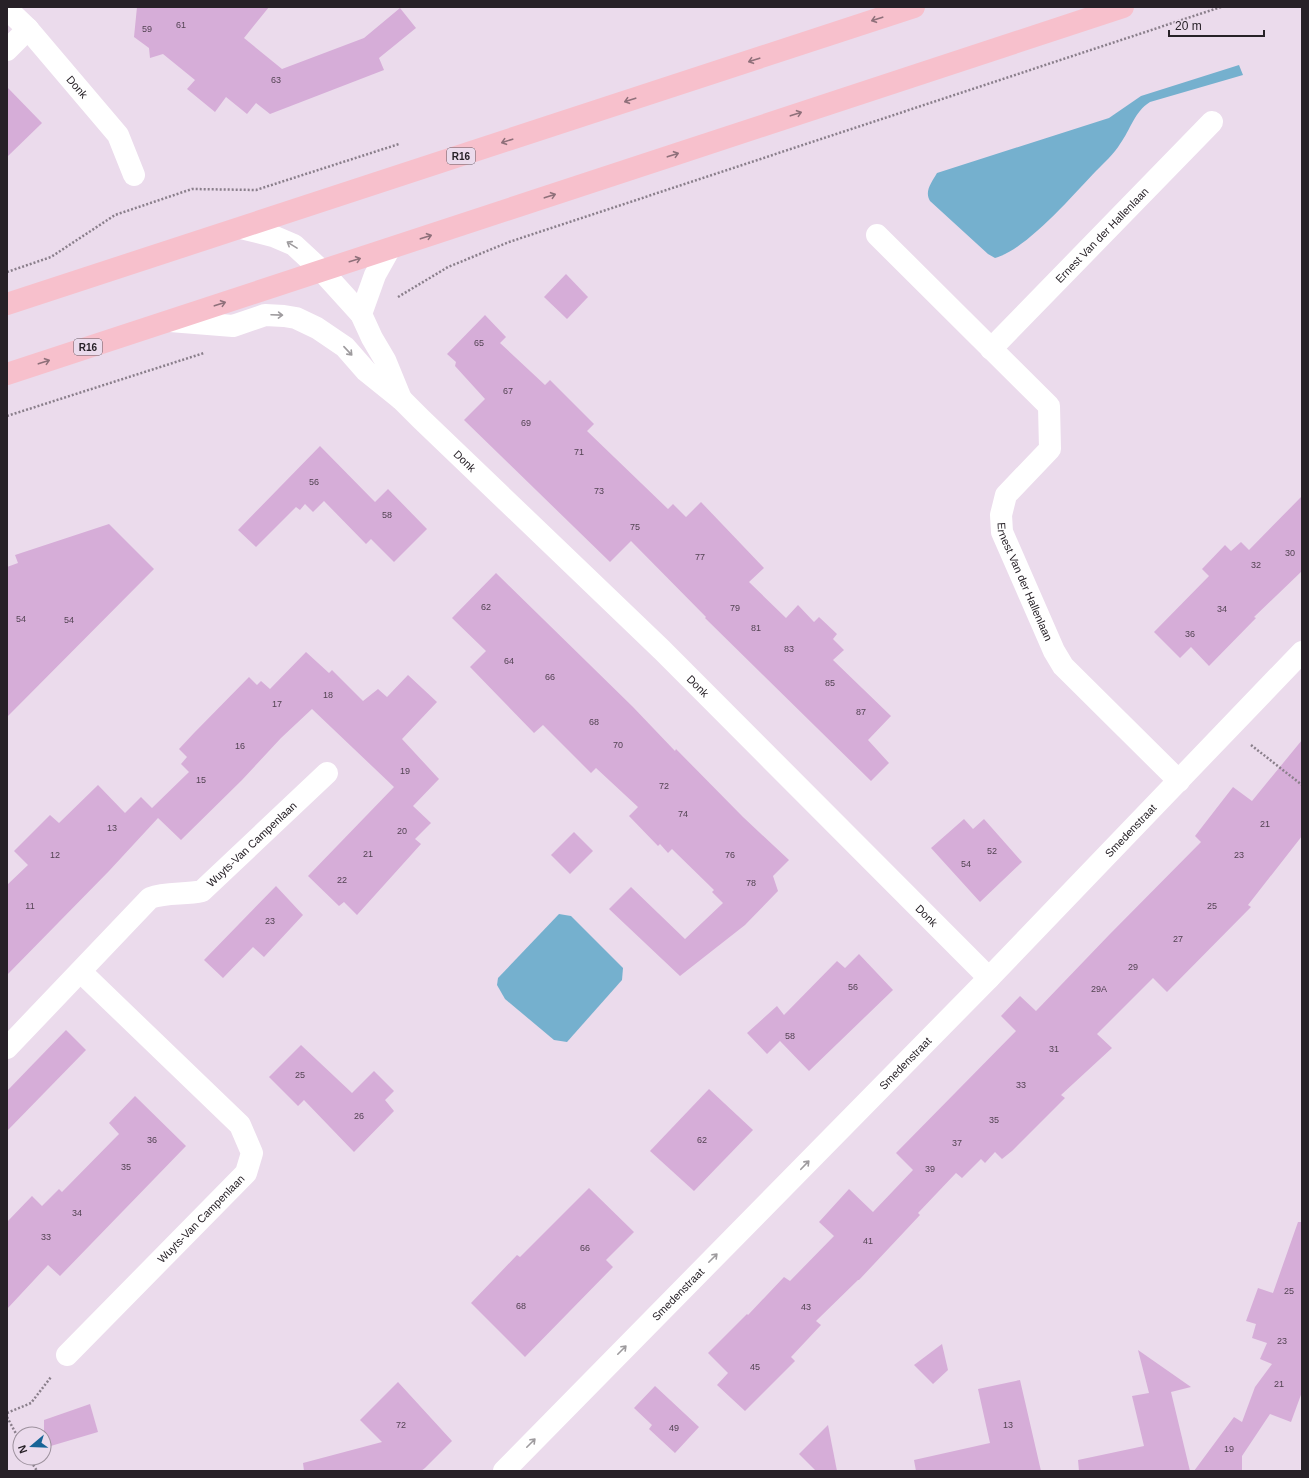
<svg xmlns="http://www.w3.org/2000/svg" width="1309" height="1478" viewBox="0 0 1309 1478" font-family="Arial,sans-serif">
<rect width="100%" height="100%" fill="#ebdbec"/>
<g fill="#75b0ce">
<path d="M 1239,65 L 1243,75 L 1150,102 C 1134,112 1131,129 1120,144 C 1114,154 1104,163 1096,171 C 1073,195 1026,250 995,258 L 988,254 L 930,201 C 924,191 932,182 937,173 L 1109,118 L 1141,96 Z"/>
<polygon points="559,914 571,916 623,968 622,980 567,1042 554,1040 505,999 497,985 498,978"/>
</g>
<g fill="#d6add8">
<polygon points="137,7 269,7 244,38 282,69 364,38 400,8 416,28 379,58 384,70 270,114 256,103 247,114 226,97 215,112 187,89 195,80 163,54 150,58 149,48 134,37"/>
<polygon points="7,87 42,123 7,157"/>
<polygon points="566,274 588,297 567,319 544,297"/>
<polygon points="485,315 506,337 500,343 545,385 550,380 594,424 587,431 668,509 673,504 686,517 701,502 764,568 749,582 786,618 798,605 814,622 819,617 837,634 833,639 844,650 833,660 891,716 868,740 889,763 871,781 705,618 706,617 631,541 610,562 464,420 485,399 455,366 456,362 447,354"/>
<polygon points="320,446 375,502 388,489 427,529 394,562 371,539 366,544 324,501 313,512 305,504 300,510 296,507 256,547 238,530"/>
<polygon points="1302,496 1302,571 1254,617 1256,618 1209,666 1191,647 1180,658 1154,632 1209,576 1202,569 1225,545 1231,551 1241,542 1249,550"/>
<polygon points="109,524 154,569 7,717 7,567 18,563 15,555"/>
<polygon points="496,573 633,707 675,751 676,749 743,817 789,860 773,876 778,891 745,925 680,976 609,909 631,887 685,939 723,903 712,892 714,890 672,849 668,853 660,844 658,846 629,816 638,807 596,768 591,773 543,725 534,733 470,667 486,651 452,618"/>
<polygon points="306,652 329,673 332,670 363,701 378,689 387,697 408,675 437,702 402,739 439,779 413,806 431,823 415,839 421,844 357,915 344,902 339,906 308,876 394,787 312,709 281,738 242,780 181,840 158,818 109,871 7,975 7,885 28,865 14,851 50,815 59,823 98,785 125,813 141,797 152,808 189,772 181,764 187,757 179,749 194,733 249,677 257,685 261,681 270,689"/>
<polygon points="1302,740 1302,836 1248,905 1251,907 1167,992 1153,978 1097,1034 1112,1048 1061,1095 1065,1098 1012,1151 1002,1159 995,1152 985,1163 981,1159 962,1178 956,1173 918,1213 920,1215 859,1280 858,1280 816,1321 821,1325 791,1357 795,1361 745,1411 717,1385 728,1373 708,1353 747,1314 748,1315 784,1277 790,1281 834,1236 819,1222 849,1189 873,1212 913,1170 896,1153 1016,1031 1001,1016 1020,996 1036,1011 1109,935 1201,842 1195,836 1233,787 1252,801"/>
<polygon points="964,819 973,829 984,819 1022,862 980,902 931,848"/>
<polygon points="574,832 593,851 570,874 551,855"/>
<polygon points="276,886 303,915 264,957 253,947 223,978 204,960"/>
<polygon points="859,954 893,990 809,1071 780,1041 767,1054 747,1033 777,1006 784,1015 837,961 845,968"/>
<polygon points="66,1030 86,1050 7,1131 7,1091"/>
<polygon points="301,1045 352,1093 374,1071 394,1091 385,1100 394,1111 354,1152 304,1100 298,1106 269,1077"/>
<polygon points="709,1089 753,1130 694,1191 650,1151"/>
<polygon points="135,1096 186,1146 60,1276 48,1265 7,1309 7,1222 32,1196 42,1206 59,1189 62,1192 119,1134 109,1123"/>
<polygon points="589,1188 634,1232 606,1260 613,1267 525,1357 471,1303 517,1255 520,1257"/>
<polygon points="1298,1222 1302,1222 1302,1392 1291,1422 1270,1414 1242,1456 1242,1471 1194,1471 1234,1417 1242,1422 1255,1387 1272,1364 1260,1359 1267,1343 1252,1338 1256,1324 1246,1321 1258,1288 1273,1293"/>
<polygon points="942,1344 948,1370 933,1384 914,1365"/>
<polygon points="1138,1350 1191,1387 1171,1392 1190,1471 1079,1471 1078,1460 1144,1446 1132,1396 1149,1393"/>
<polygon points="1020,1380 1041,1471 916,1471 914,1460 990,1443 978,1389"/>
<polygon points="398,1382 452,1441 425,1468 421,1471 304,1471 303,1463 382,1442 360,1420"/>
<polygon points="655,1386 699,1427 675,1453 649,1429 652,1425 634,1408"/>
<polygon points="90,1404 98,1432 44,1448 44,1420"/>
<polygon points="828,1425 837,1471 816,1471 799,1454"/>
</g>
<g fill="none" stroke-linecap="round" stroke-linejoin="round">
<g stroke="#8a7f8b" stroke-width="2.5" stroke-dasharray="2 2" stroke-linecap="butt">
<polyline points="7,272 51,257 115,215 192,189 256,190 399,144"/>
<polyline points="398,297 448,267 509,242 1221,7"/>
<polyline points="7,416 204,353"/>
<polyline points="1251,745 1302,785"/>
<polyline points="7,1413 31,1403 51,1377"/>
<polyline points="7,1417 20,1441"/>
<polyline points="29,1458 37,1471"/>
</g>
<g stroke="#fff" stroke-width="22">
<path id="s1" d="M 7,9 L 28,29 L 118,135 L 134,175"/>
<polyline points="7,50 28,29"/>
<polyline points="241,228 273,236 294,245 322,271 361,314 372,338 385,360 401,399"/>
<path id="s2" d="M 877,235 L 1049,406 L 1050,449 L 1006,495 L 1001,515 L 1002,532 L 1054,651 L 1063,666 L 1179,781"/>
<polyline points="361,314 375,275 389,250"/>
<path id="s3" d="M 170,321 L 233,326 L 265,315 L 284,316 L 296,318 L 317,328 L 345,347 L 366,371 L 402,400 L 421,419 L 662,650 L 989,978"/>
<path id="s4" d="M 991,349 L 1212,122"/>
<path id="s5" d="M 7,1048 L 150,898 C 167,892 185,895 202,891 L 327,773"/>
<path id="s6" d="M 67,1355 L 246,1173 L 252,1153 L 240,1125 L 81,972"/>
<path id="s7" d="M 504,1471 L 989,978 L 1302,652"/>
</g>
<g stroke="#f7c0cc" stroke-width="22">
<polyline points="7,304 914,7"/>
<path d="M 7,374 C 379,253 751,129 1123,7"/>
</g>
</g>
<defs><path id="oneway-shaft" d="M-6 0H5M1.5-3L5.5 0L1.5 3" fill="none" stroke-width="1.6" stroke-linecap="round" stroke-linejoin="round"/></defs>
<g stroke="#8f707a">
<use href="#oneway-shaft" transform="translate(877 19) rotate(162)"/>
<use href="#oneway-shaft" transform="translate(754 60) rotate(162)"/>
<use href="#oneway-shaft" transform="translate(630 100) rotate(162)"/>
<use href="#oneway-shaft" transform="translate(796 114) rotate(-18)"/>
<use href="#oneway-shaft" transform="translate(507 141) rotate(162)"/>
<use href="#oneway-shaft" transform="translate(673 155) rotate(-18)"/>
<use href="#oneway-shaft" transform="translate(550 196) rotate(-18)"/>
<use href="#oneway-shaft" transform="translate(426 237) rotate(-18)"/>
<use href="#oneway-shaft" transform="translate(355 260) rotate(-17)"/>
<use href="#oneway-shaft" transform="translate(220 304) rotate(-18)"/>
<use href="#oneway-shaft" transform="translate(44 362) rotate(-18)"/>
</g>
<g stroke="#9e9b9e">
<use href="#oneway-shaft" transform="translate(292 245) rotate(-148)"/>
<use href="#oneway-shaft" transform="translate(277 315) rotate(2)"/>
<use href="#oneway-shaft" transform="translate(348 351) rotate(47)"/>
<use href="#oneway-shaft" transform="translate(805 1165) rotate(-46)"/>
<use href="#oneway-shaft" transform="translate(713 1258) rotate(-45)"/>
<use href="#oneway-shaft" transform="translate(622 1350) rotate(-45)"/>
<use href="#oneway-shaft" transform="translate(531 1443) rotate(-45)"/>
</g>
<g text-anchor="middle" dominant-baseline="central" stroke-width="3" stroke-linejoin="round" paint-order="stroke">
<g font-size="9" fill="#534453">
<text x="181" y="25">61</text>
<text x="147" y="29">59</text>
<text x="276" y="80">63</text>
<text x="479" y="343">65</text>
<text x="508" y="391">67</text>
<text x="526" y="423">69</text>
<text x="579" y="452">71</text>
<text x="314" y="482">56</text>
<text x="599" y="491">73</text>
<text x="387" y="515">58</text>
<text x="635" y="527">75</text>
<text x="1290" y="553">30</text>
<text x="700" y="557">77</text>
<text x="1256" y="565">32</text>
<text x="486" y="607">62</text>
<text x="735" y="608">79</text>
<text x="1222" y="609">34</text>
<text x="21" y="619">54</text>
<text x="69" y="620">54</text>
<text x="756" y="628">81</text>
<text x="1190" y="634">36</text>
<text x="789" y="649">83</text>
<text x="509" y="661">64</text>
<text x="550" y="677">66</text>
<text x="830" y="683">85</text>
<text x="328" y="695">18</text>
<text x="277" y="704">17</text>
<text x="861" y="712">87</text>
<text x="594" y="722">68</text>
<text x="618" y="745">70</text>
<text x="240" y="746">16</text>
<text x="405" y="771">19</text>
<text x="201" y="780">15</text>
<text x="664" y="786">72</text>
<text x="683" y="814">74</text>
<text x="1265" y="824">21</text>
<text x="112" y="828">13</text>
<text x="402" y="831">20</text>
<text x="992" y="851">52</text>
<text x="368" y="854">21</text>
<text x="55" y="855">12</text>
<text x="730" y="855">76</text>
<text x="1239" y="855">23</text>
<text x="966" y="864">54</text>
<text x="342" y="880">22</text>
<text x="751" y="883">78</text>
<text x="30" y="906">11</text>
<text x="1212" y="906">25</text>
<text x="270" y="921">23</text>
<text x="1178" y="939">27</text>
<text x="1133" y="967">29</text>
<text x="853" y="987">56</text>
<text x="1099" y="989">29A</text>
<text x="790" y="1036">58</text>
<text x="1054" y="1049">31</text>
<text x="300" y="1075">25</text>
<text x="1021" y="1085">33</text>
<text x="359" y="1116">26</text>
<text x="994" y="1120">35</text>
<text x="152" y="1140">36</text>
<text x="702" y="1140">62</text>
<text x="957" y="1143">37</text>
<text x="126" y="1167">35</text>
<text x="930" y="1169">39</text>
<text x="77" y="1213">34</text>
<text x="46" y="1237">33</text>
<text x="868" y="1241">41</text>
<text x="585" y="1248">66</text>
<text x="1289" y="1291">25</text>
<text x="521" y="1306">68</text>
<text x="806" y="1307">43</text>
<text x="1282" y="1341">23</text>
<text x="755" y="1367">45</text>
<text x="1279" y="1384">21</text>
<text x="401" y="1425">72</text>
<text x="1008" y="1425">13</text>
<text x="674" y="1428">49</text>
<text x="1229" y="1449">19</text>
</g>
<g fill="#ebdbec" stroke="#625962" stroke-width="1">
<rect x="447" y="148" width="28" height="16" rx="3"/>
<rect x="74" y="339" width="28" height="16" rx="3"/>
</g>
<g font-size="10" font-weight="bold" fill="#272127">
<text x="461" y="156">R16</text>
<text x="88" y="347">R16</text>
</g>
<g font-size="11" fill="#272127" stroke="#ebdbec">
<text stroke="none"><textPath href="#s1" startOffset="105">Donk</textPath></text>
<text stroke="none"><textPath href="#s4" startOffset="159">Ernest Van der Hallenlaan</textPath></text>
<text stroke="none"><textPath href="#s3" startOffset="351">Donk</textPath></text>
<text stroke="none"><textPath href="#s2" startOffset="441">Ernest Van der Hallenlaan</textPath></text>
<text stroke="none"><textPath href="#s3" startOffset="675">Donk</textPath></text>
<text stroke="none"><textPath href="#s7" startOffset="896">Smedenstraat</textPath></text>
<text stroke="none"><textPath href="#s5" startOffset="328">Wuyts-Van Campenlaan</textPath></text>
<text stroke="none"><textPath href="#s3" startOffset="999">Donk</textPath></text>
<text stroke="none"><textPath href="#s7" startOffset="572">Smedenstraat</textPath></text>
<text stroke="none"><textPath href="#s6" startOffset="191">Wuyts-Van Campenlaan</textPath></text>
<text stroke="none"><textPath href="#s7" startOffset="248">Smedenstraat</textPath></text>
</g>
</g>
<rect width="1309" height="1478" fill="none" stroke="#272127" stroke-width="16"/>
<g transform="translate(32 1446) rotate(251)"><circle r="19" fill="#ebdbec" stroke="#9d919d"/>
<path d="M0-3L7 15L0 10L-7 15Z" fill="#176497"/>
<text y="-6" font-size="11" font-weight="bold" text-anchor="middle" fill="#272127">N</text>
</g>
<path d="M1169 30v6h95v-6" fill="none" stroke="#272127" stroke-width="2"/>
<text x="1175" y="30" font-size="12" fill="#272127" stroke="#ebdbec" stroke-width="3" paint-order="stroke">20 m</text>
</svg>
